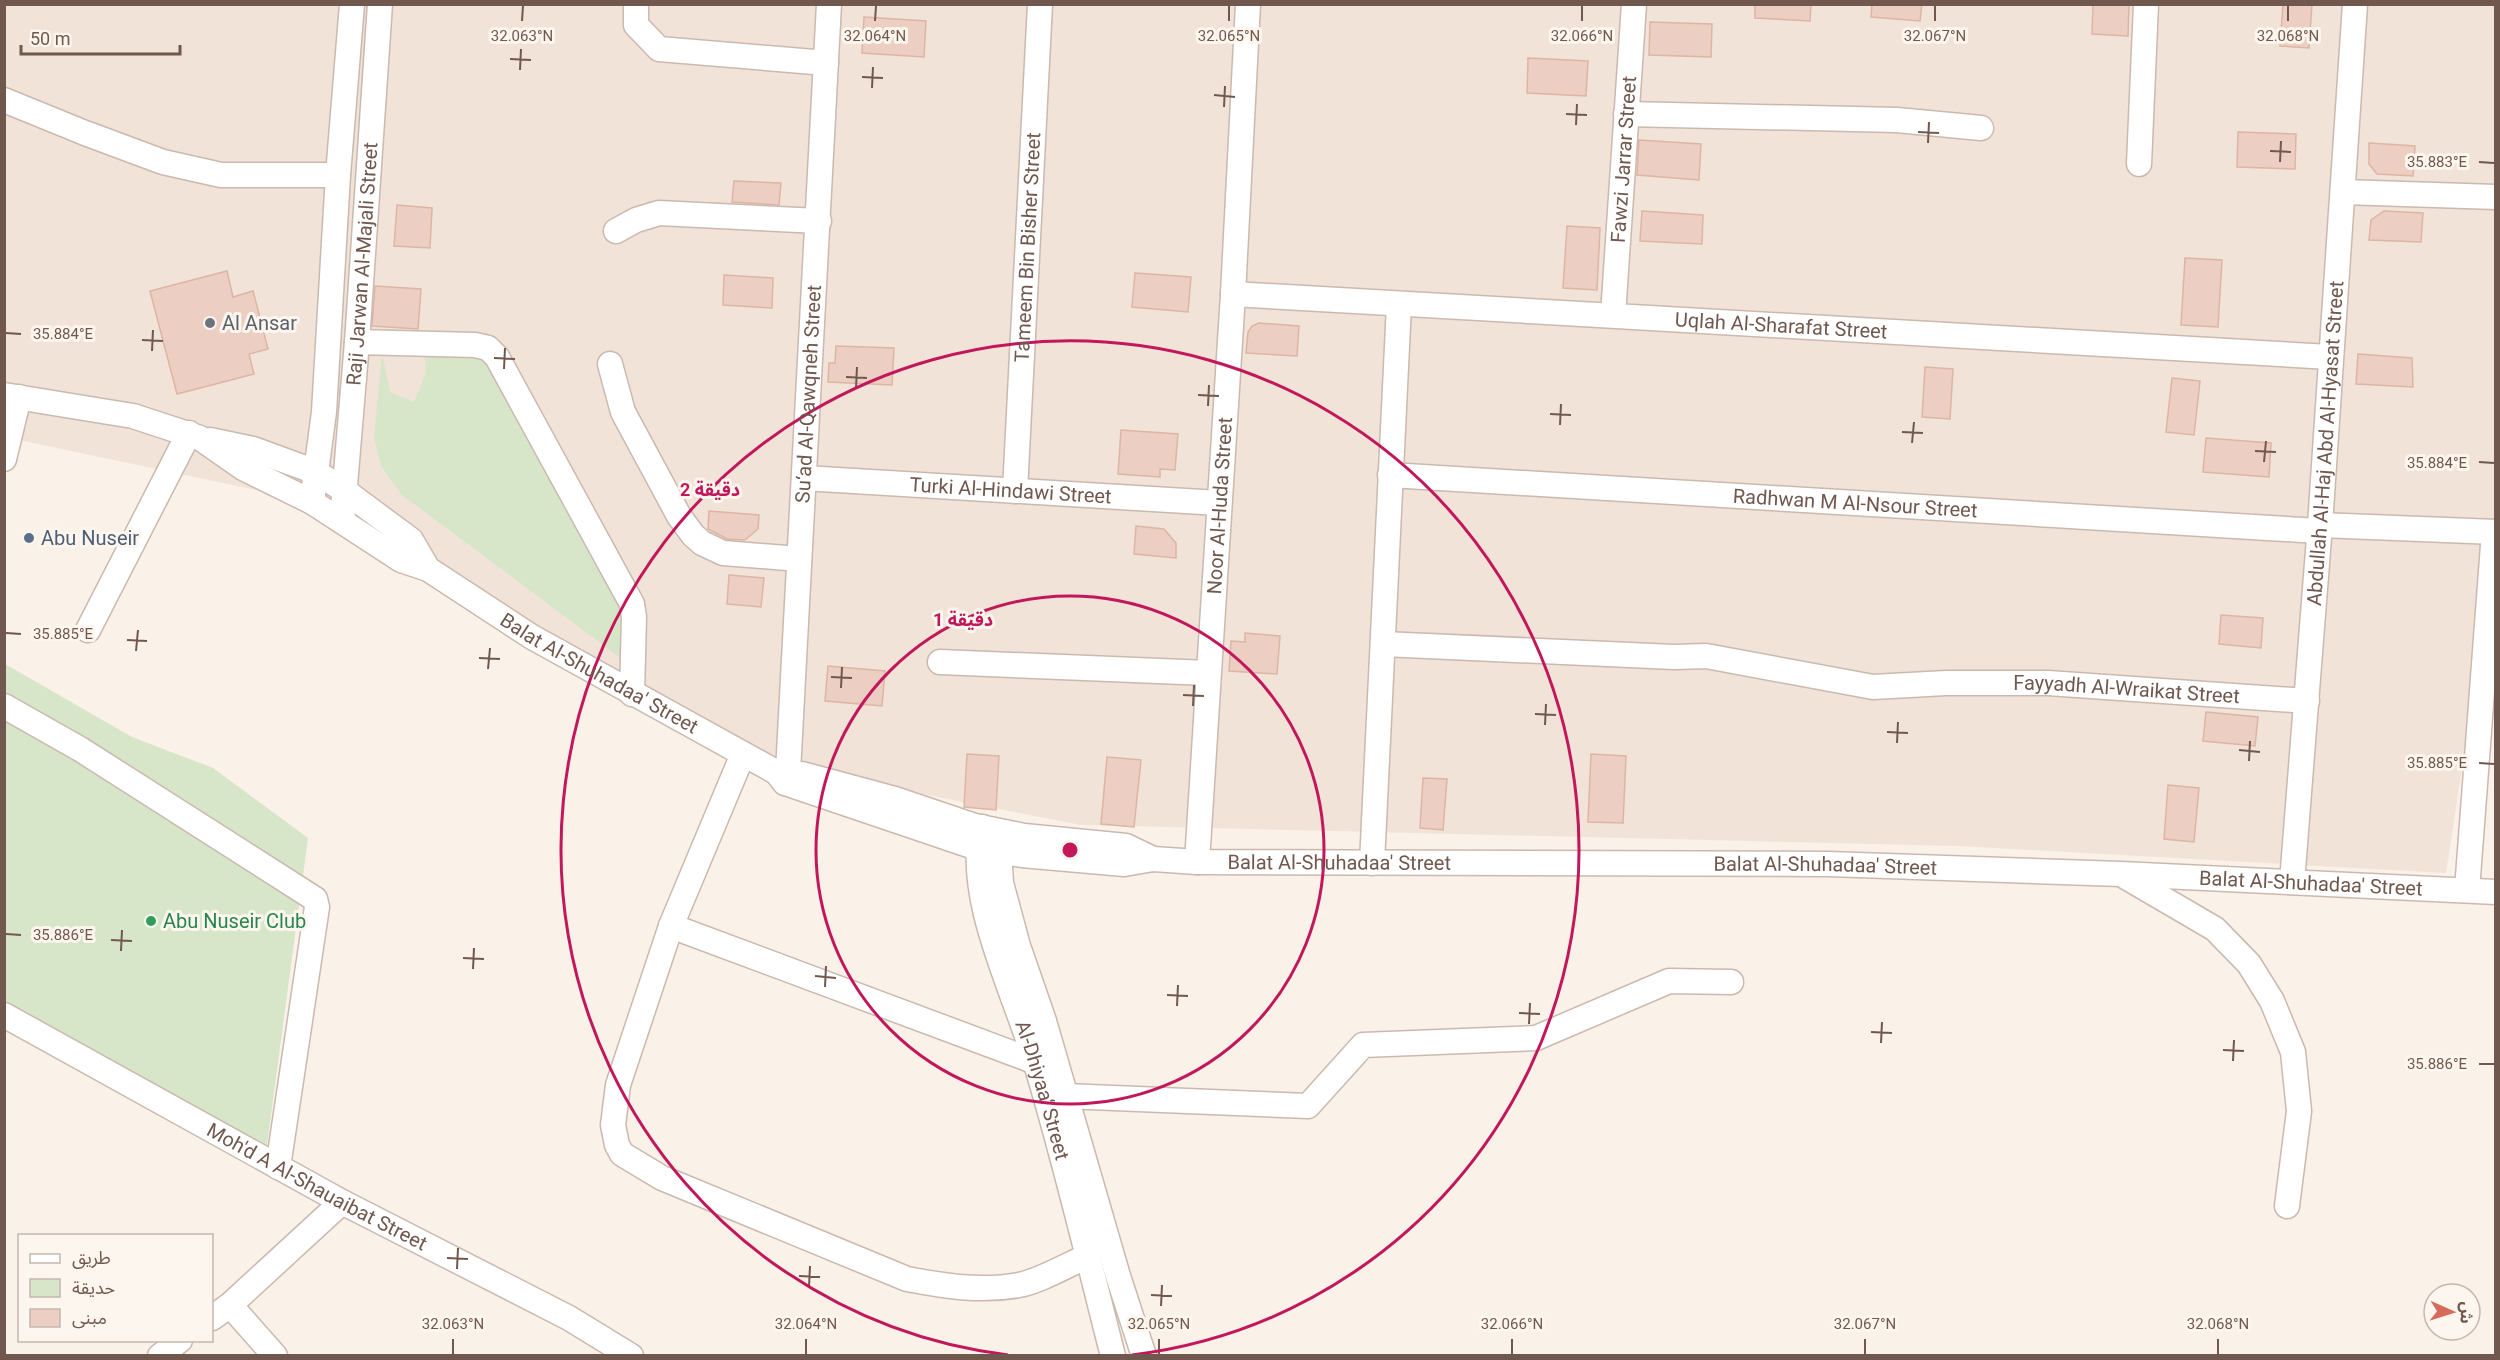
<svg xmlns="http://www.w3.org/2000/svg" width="2500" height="1360" viewBox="0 0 2500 1360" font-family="Roboto,'Noto Sans Arabic',sans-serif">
<rect width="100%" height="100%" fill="#faf1e8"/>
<polygon fill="#f1e3d7" points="5,5 2495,5 2495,552 2446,873 1958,846 1081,825 758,762 327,505 5,437"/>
<g fill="#d7e6c8">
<polygon points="424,350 483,352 632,607 626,662 402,495 381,466 374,437 382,353 390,392 414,402 426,373"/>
<polygon points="5,664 132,737 213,768 308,838 266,1152 5,1005"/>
</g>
<g fill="#eccfc2" stroke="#ddb5a4" stroke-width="1.5">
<polygon points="1755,4 1811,4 1810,21 1755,18"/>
<polygon points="1872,4 1922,4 1920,21 1871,17"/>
<polygon points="2093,4 2129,4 2128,36 2092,34"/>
<polygon points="2283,4 2312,4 2309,48 2280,46"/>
<polygon points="864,17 926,21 924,57 862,53"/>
<polygon points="1650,22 1712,24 1711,57 1649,55"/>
<polygon points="1528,58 1588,61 1586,96 1527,93"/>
<polygon points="2238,132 2296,134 2295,169 2237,167"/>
<polygon points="1639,140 1701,144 1699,180 1637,175"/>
<polygon points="2369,143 2415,146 2413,176 2377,174 2369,164"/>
<polygon points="734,181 781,183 779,205 732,202"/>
<polygon points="397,205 432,208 430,248 394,246"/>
<polygon points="1642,211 1703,215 1702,244 1640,241"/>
<polygon points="2384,211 2423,213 2421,242 2369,240 2371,220"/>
<polygon points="1567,226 1600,228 1597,290 1563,288"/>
<polygon points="2185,258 2222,260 2218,327 2181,325"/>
<polygon points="227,271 233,297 253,291 268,349 249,354 254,374 177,394 150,291"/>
<polygon points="1135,273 1191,277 1188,312 1132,307"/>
<polygon points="724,275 773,278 772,308 723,305"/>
<polygon points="375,286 421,289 418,329 372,326"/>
<polygon points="1259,323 1299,326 1297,356 1246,353 1248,332 1252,326"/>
<polygon points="836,346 894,348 892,385 828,382 829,363 835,363"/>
<polygon points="2358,354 2412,358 2413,387 2356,384"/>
<polygon points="1925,367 1953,369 1950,419 1922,417"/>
<polygon points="2172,378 2200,381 2194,435 2166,432"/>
<polygon points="1121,430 1178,434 1175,470 1160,469 1160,477 1118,474"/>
<polygon points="2206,438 2271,443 2269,477 2203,472"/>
<polygon points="709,511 759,515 758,529 745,540 727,539 708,529"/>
<polygon points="1136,526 1164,529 1176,543 1176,558 1134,554"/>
<polygon points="729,575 764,578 761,607 727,604"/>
<polygon points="2221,615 2263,618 2261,648 2219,644"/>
<polygon points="1245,633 1280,636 1277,674 1229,671 1231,641 1245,642"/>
<polygon points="828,666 885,671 882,706 825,701"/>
<polygon points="2206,712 2258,717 2255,746 2203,741"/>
<polygon points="967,754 999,756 996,810 964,807"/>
<polygon points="1591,754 1626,756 1623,823 1588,822"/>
<polygon points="1107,757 1141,760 1134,827 1101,824"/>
<polygon points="1423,778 1447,779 1443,830 1420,828"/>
<polygon points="2168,785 2199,788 2194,842 2164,839"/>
</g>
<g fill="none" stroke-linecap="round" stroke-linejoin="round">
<defs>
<g id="minor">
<polyline points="636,4 636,25 659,49 826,63"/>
<polyline points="4,100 85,133 163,162 221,175 338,175"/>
<polyline points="1626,114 1897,120 1981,128"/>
<polyline points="2139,164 2146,4"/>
<polyline points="2343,192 2496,197"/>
<polyline points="616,231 636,220 659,213 819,221"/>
<path id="s1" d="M 1233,294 L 2330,357"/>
<path id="s2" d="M 1613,315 L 1634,4"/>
<polyline points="357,342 475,345 488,348 497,357 632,604 634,617 632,694"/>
<polyline points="610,364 623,412 679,516 693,535 702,543 723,553 799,559"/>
<path id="s3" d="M 4,395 L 133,416 L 200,438 L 243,468 L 312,502 L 401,560 L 428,569 L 532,637 L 776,772 L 785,783 L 977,848 L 1022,855 L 1124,864 L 1153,859 L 1197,862 L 1828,864 L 2121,874 L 2496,892"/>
<polyline points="210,440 253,449 316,472 345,491 411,540 428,569"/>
<polyline points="4,459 19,397"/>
<path id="s4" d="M 1390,475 L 2319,531"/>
<path id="s5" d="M 804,478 L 1219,503"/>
<path id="s6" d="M 1015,491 L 1040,4"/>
<polyline points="312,502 324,412 338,175 352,4"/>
<path id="s7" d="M 342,521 L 357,342 L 380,4"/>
<polyline points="2320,525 2496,532"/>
<polyline points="88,630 189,433"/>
<path id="s8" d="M 1383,644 L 1674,657 L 1706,656 L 1873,687 L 1946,683 L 2048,683 L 2307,701"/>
<polyline points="940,662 1208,673"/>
<polyline points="4,706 80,749 315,899 317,907 278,1167"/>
<path d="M 743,754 L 671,926 L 618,1085 L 613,1125 L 617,1145 L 622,1154 L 662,1178 L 907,1279 C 944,1286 981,1292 1019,1285 C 1040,1281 1067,1265 1088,1256"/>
<polyline points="802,774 895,799 975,826 1024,836 1126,846 1153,859"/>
<path id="s9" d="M 785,783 L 788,772 L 829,4"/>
<path id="s10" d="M 982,827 C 965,900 1016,994 1036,1064 C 1065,1160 1088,1258 1113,1356"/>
<polyline points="1004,832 999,851 1001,883 1018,946 1044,1021 1118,1276 1144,1356"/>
<path id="s11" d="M 1197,862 L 1233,294 L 1248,4"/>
<polyline points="1372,863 1399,305"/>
<polyline points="2126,877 2215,929 2249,964 2272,1001 2293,1052 2299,1111 2287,1206"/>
<path id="s12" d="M 2292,882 L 2320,525 L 2355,4"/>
<polyline points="2467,890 2494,532"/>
<polyline points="671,926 1036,1062"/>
<path id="s13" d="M 4,1015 L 342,1202 L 569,1318 L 631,1356"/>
<polyline points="1065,1096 1308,1106 1363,1045 1536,1038 1669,981 1731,982"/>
<polyline points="230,1305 275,1356"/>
<polyline points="212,1318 230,1305 342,1202"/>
<polyline points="160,1356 180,1340"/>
</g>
</defs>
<use href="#minor" stroke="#cbb9af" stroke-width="27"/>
<use href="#minor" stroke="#fff" stroke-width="24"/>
</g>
<path fill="none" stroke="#71584f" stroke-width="2" d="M 522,21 L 523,6M 875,21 L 876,6M 1229,21 L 1229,6M 1582,21 L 1582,6M 1935,21 L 1935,6M 2288,21 L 2288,6M 510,59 L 531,60M 520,70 L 521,49M 862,77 L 883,78M 872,88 L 873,67M 1214,95 L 1235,97M 1224,107 L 1225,86M 1566,114 L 1587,115M 1576,125 L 1577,104M 1918,132 L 1939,133M 1928,143 L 1929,122M 2270,151 L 2291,152M 2280,162 L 2281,141M 2479,162 L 2494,163M 6,333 L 21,334M 142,340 L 163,341M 152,351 L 153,330M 494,358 L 515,359M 504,369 L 505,348M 846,377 L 867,378M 856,388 L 857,367M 1198,395 L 1219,396M 1208,406 L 1209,385M 1550,414 L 1571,415M 1560,425 L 1561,404M 1902,432 L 1923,433M 1912,443 L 1914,422M 2255,451 L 2276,452M 2264,462 L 2266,441M 2479,462 L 2494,463M 6,633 L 21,634M 127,640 L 147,641M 136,651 L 138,630M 479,658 L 500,659M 488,669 L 490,648M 831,677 L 852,678M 841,688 L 842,667M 1183,695 L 1204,696M 1193,706 L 1194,685M 1535,714 L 1556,715M 1545,725 L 1546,704M 1887,732 L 1908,733M 1897,743 L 1898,722M 2239,750 L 2260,752M 2249,761 L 2250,741M 2479,763 L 2494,764M 6,934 L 21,935M 111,940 L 132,941M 121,951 L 122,930M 463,958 L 484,959M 473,969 L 474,948M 815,976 L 836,978M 825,987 L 826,966M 1167,995 L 1188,996M 1177,1006 L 1178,985M 1519,1013 L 1540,1014M 1529,1024 L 1530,1003M 1871,1032 L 1892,1033M 1881,1043 L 1882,1022M 2223,1050 L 2244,1051M 2233,1061 L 2234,1040M 2479,1064 L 2494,1064M 447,1258 L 468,1259M 457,1269 L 458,1248M 799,1276 L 820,1277M 809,1287 L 810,1266M 1151,1295 L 1172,1296M 1161,1306 L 1162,1285M 453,1354 L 453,1339M 806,1354 L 806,1339M 1159,1354 L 1159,1339M 1512,1354 L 1512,1339M 1865,1354 L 1865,1339M 2218,1354 L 2218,1339"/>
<g fill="none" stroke="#c2185b" stroke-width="3">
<circle cx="1070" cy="850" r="254"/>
<path d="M1008 1355A509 509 0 1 1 1132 1355"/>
</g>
<circle fill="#6b7280" stroke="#fdf6ee" stroke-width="2" cx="210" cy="323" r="6"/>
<circle fill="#5c6f8a" stroke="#fdf6ee" stroke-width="2" cx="29" cy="538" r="6"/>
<circle fill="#2e9e5b" stroke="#fdf6ee" stroke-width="2" cx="151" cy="921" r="6"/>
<g text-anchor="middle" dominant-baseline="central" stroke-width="6" stroke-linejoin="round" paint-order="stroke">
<g font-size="20" fill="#71584f" stroke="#fdf6ee">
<text stroke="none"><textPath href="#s2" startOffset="156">Fawzi Jarrar Street</textPath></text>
<text stroke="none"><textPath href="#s6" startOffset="244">Tameem Bin Bisher Street</textPath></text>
<text stroke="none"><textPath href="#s7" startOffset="258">Raji Jarwan Al-Majali Street</textPath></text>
<text stroke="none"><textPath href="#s1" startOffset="549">Uqlah Al-Sharafat Street</textPath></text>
<text stroke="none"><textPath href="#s9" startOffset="390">Su‘ad Al-Qawqneh Street</textPath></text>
<text stroke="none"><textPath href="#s12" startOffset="440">Abdullah Al-Haj Abd Al-Hyasat Street</textPath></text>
<text stroke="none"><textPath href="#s5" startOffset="207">Turki Al-Hindawi Street</textPath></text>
<text stroke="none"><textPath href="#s4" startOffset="466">Radhwan M Al-Nsour Street</textPath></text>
<text stroke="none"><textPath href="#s11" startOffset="357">Noor Al-Huda Street</textPath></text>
<text stroke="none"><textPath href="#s3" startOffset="666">Balat Al-Shuhadaa' Street</textPath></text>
<text stroke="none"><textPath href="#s8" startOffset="747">Fayyadh Al-Wraikat Street</textPath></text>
<text stroke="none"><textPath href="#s3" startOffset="1449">Balat Al-Shuhadaa' Street</textPath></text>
<text stroke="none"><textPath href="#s3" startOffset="1935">Balat Al-Shuhadaa' Street</textPath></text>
<text stroke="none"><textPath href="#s3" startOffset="2421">Balat Al-Shuhadaa' Street</textPath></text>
<text stroke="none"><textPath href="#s10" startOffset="273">Al-Dhiyaa‘ Street</textPath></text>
<text stroke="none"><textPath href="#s13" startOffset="357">Moh'd A Al-Shauaibat Street</textPath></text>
</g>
<g font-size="20" fill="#5b616d" stroke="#fdf6ee" text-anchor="start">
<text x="222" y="323">Al Ansar</text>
</g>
<g font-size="20" fill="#4e5e75" stroke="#fdf6ee" text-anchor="start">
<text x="41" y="538">Abu Nuseir</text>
</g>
<g font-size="20" fill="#27864d" stroke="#fdf6ee" text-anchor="start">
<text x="163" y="921">Abu Nuseir Club</text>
</g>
</g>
<g font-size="15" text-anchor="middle" fill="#71584f" stroke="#fdf6ee" stroke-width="6" stroke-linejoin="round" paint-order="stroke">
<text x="522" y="41">32.063°N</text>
<text x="875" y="41">32.064°N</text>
<text x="1229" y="41">32.065°N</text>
<text x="1582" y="41">32.066°N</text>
<text x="1935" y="41">32.067°N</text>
<text x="2288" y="41">32.068°N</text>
<text x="2437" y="167">35.883°E</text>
<text x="63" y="339">35.884°E</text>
<text x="2437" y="468">35.884°E</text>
<text x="63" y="639">35.885°E</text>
<text x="2437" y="768">35.885°E</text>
<text x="63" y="940">35.886°E</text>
<text x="2437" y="1069">35.886°E</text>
<text x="453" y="1329">32.063°N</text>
<text x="806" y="1329">32.064°N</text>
<text x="1159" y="1329">32.065°N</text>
<text x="1512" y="1329">32.066°N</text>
<text x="1865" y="1329">32.067°N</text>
<text x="2218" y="1329">32.068°N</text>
</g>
<circle cx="1070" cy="850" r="9" fill="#c2185b" stroke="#fdf6ee" stroke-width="3"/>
<g font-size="18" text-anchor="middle" font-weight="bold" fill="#c2185b" stroke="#fdf6ee" stroke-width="6" stroke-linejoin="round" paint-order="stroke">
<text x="710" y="496">2 دقيقة</text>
<text x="963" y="626">1 دقيقة</text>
</g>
<rect width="2500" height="1360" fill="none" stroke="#71584f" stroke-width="12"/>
<rect x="18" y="1234" width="195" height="108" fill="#fdf6ee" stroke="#c5b7ae" stroke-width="1.5"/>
<rect x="30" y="1254" width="30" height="9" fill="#ffffff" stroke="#c5b7ae" stroke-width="1.5"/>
<text x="72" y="1264" font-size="18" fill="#71584f">طريق</text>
<rect x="30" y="1279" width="30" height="18" fill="#d7e6c8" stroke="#c5b7ae" stroke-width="1.5"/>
<text x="72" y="1294" font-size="18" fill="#71584f">حديقة</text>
<rect x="30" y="1309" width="30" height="18" fill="#eccfc2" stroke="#c5b7ae" stroke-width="1.5"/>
<text x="72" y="1324" font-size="18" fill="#71584f">مبنى</text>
<g transform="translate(2452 1312) rotate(93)"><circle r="28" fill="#fdf6ee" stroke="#c5b7ae" stroke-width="1.5"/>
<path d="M0-4.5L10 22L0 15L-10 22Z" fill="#d76b5a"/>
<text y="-9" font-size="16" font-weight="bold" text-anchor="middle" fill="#71584f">ش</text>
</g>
<path d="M21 45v9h159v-9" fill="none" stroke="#71584f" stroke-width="3"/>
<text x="30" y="45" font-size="18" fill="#71584f" stroke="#fdf6ee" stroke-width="4.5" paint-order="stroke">50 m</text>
</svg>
